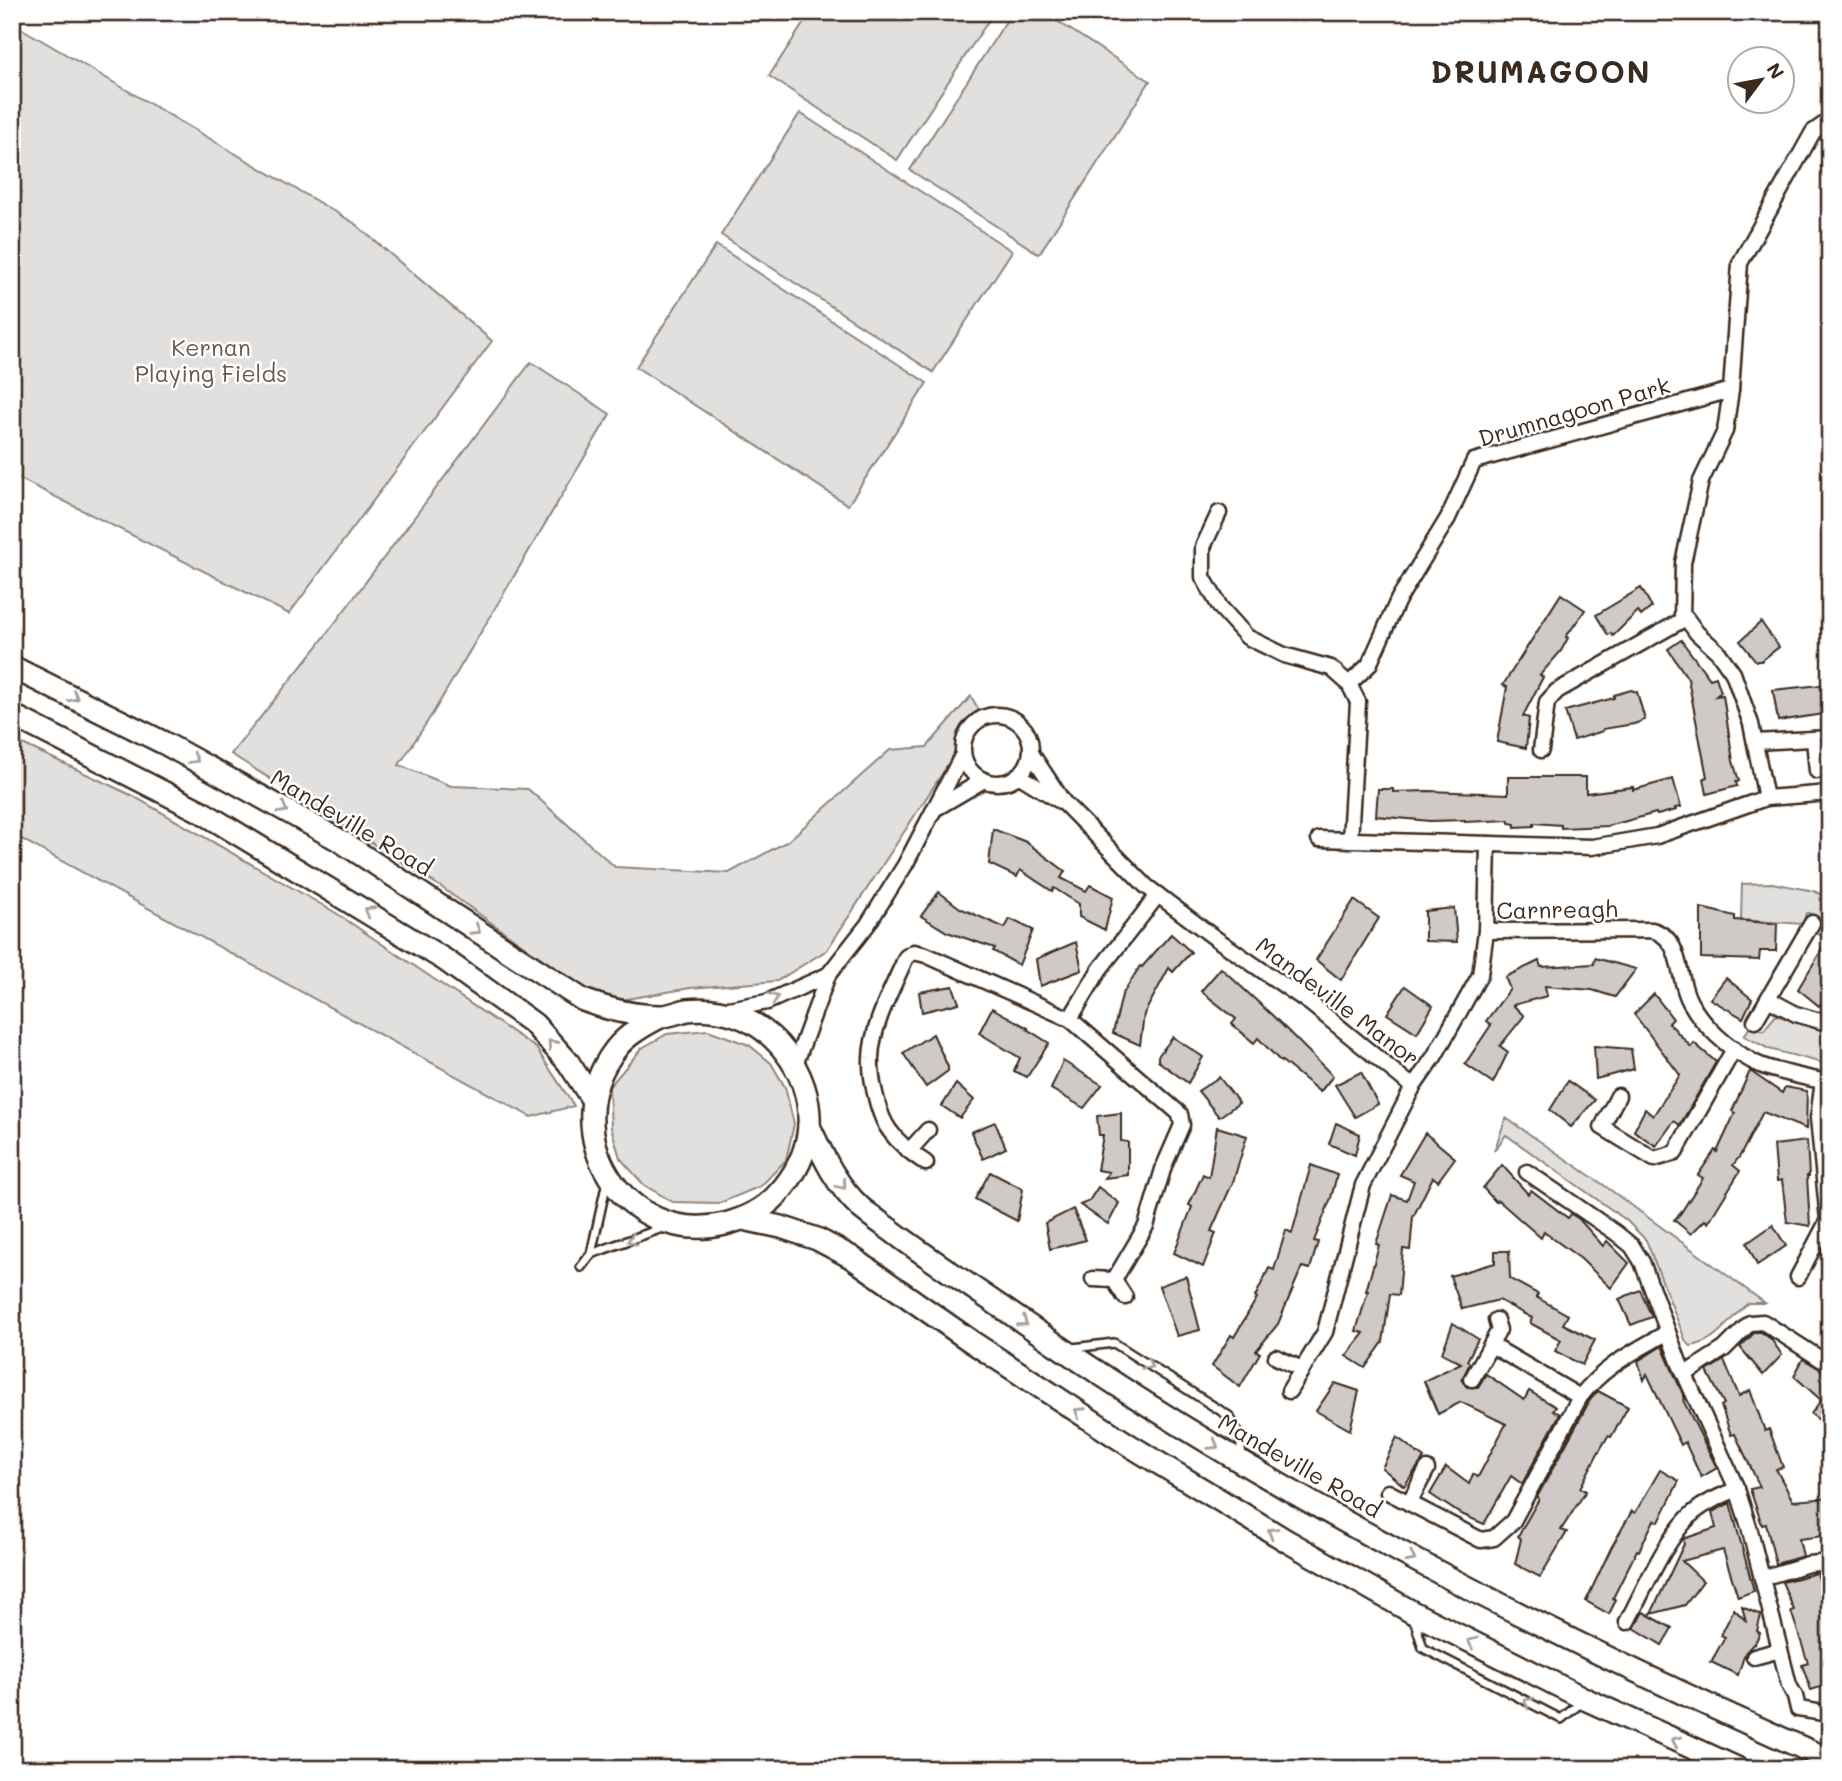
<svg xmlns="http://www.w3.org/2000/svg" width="1842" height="1781" viewBox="0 0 1842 1781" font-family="Mali,sans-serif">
<rect width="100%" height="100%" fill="#fff"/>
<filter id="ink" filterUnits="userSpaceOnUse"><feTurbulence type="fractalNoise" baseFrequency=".0143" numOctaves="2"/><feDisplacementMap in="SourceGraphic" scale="14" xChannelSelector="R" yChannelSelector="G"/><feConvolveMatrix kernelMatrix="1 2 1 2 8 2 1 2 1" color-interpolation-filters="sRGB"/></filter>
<g filter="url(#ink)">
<g fill="#e2e0de" stroke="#8e857e" stroke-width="2">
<polygon points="811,12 994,12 897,160 769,76"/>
<polygon points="1012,12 1043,12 1150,81 1039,254 910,170"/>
<polygon points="12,23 354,223 492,341 289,614 12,475"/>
<polygon points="800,113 1012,251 933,372 721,235"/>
<polygon points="716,245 927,383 848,505 636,367"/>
<polygon points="531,362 610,414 433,713 399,765 451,786 528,789 615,867 729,873 788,841 890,750 927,747 971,696 981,714 827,950 777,981 690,988 604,1003 441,887 231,754 316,648"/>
<polygon points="12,739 133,796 336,913 536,1048 574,1106 531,1117 12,834"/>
<polygon points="1772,883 1814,891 1830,899 1830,936 1823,937 1815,932 1813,917 1810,913 1806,913 1803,924 1741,920 1742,884"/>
<polygon points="1776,1015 1830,1033 1830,1065 1769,1049 1744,1036 1752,1024 1763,1031"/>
<polygon points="708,1030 749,1045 771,1063 785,1087 794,1124 786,1160 761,1186 720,1203 673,1202 644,1185 620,1158 611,1127 609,1087 642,1048 667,1034"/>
<path d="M 1506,1118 L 1605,1186 L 1765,1303 L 1748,1303 C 1730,1318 1716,1343 1691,1346 L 1686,1342 L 1646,1240 L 1626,1220 L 1506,1135 L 1494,1151 Z"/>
</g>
<g fill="#cfcac7" stroke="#3b2a1e" stroke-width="2">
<polygon points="1641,588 1652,607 1641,616 1638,611 1613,636 1611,633 1608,635 1596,615"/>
<polygon points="1561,594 1585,610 1566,637 1568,638 1561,651 1540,675 1543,677 1523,716 1529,718 1526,748 1497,742 1507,687 1503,685"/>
<polygon points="1761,622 1779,647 1761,661 1756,661 1740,641"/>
<polygon points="1681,640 1710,679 1716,677 1721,692 1716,696 1723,695 1733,761 1739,781 1736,782 1737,786 1707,794 1704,778 1707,777 1688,679 1668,649"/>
<polygon points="1830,684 1830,713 1778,721 1773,690"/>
<polygon points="1631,690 1637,692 1645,720 1634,724 1603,729 1603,731 1574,740 1565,711 1614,698 1614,695"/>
<polygon points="1508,777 1586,777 1586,793 1633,787 1633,790 1673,779 1681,807 1675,808 1676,810 1657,815 1656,813 1608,826 1561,828 1561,825 1534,823 1534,826 1515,827 1515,824 1509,823 1509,820 1465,822 1465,820 1430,821 1376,816 1378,789 1393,789 1393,792 1428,791 1508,794"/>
<polygon points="993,829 1026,842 1065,871 1061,878 1086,891 1090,885 1113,897 1105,930 1079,917 1079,904 1054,888 1052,891 1020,870 1017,877 989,864"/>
<polygon points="939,892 960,908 1005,928 1010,919 1033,930 1019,965 993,951 995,948 947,932 921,916"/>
<polygon points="1354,900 1379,918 1341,980 1316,960"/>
<polygon points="1454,908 1457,942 1425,941 1425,911"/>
<polygon points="1701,908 1735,916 1735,920 1777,924 1776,951 1760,951 1759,960 1701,958"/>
<polygon points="1171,934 1191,952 1173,972 1169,968 1144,1014 1140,1045 1113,1033 1122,995 1140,966 1142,967"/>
<polygon points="1830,936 1830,993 1819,1006 1798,989"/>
<polygon points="1076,942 1082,970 1040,986 1036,959"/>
<polygon points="1595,958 1636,969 1615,997 1592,990 1545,986 1547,996 1513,1005 1524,1016 1500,1046 1508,1052 1493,1083 1465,1064 1491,1025 1486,1021 1510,989 1505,977 1539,961 1541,967 1594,964"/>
<polygon points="1221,968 1273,1016 1333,1076 1320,1092 1282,1061 1281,1062 1258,1038 1254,1043 1232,1024 1236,1019 1201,991"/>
<polygon points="1726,978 1752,999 1743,1018 1710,999"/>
<polygon points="953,986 959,1003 922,1012 919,992"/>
<polygon points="1405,986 1433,1006 1417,1033 1387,1014"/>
<polygon points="1654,994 1673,1019 1669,1023 1691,1047 1694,1043 1716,1062 1680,1125 1674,1121 1656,1146 1634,1131 1645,1109 1653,1116 1680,1075 1634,1014"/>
<polygon points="992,1008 1028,1028 1027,1029 1049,1043 1027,1077 1014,1071 1020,1058 979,1033"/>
<polygon points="933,1034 948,1067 948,1071 926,1087 903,1053"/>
<polygon points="1173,1037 1203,1057 1188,1083 1158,1061 1158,1056"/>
<polygon points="1594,1046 1631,1049 1634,1069 1596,1079"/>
<polygon points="1063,1061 1102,1085 1084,1108 1051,1089"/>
<polygon points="1750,1071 1782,1093 1785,1087 1807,1091 1806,1129 1763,1112 1740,1156 1733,1165 1740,1171 1708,1223 1705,1220 1691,1234 1674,1220 1680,1214 1703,1178 1698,1175 1715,1150 1717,1152 1735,1113 1732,1111"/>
<polygon points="1361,1072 1378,1104 1355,1117 1335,1085"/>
<polygon points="1219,1077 1239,1103 1219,1117 1198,1091"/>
<polygon points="1568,1081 1595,1100 1571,1127 1550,1110"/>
<polygon points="956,1084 974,1100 960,1118 942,1106"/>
<polygon points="1121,1113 1121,1141 1128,1142 1128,1175 1105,1178 1109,1172 1097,1170 1103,1135 1099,1135 1097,1116"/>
<polygon points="995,1122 1006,1148 983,1159 971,1132"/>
<polygon points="1336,1123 1360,1134 1355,1155 1329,1144"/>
<polygon points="1217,1127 1247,1136 1233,1182 1211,1231 1216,1233 1203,1267 1174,1253 1192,1207 1189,1205 1203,1174 1209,1177"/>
<polygon points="1425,1133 1455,1158 1438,1181 1433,1177 1413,1217 1410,1250 1403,1249 1399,1295 1390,1294 1383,1342 1365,1368 1346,1356 1364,1333 1356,1331 1368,1291 1366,1291 1379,1245 1376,1244 1392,1195 1407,1200 1414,1181 1400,1175"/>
<polygon points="1807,1141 1809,1176 1807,1176 1810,1226 1787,1222 1782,1180 1777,1181 1774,1145"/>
<polygon points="1311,1165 1337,1175 1331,1198 1314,1241 1318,1242 1310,1269 1302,1267 1278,1324 1256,1351 1260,1353 1240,1387 1212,1366 1231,1335 1234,1337 1257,1298 1255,1297 1269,1268 1274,1270 1286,1230 1292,1233"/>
<polygon points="1502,1165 1528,1194 1531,1190 1568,1218 1571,1214 1579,1219 1603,1246 1607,1241 1629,1263 1611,1288 1581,1259 1544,1232 1541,1238 1498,1200 1496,1202 1483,1188"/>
<polygon points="990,1172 1023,1189 1017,1221 975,1199"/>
<polygon points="1098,1187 1119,1203 1108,1224 1080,1205 1089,1201"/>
<polygon points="1073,1209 1086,1240 1050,1249 1045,1223"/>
<polygon points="1773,1225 1786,1246 1757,1265 1747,1243"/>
<polygon points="1495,1251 1509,1251 1510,1279 1538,1294 1536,1297 1568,1315 1563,1324 1595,1340 1582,1365 1555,1351 1561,1340 1530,1323 1532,1318 1499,1300 1462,1309 1450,1276 1495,1263"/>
<polygon points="1186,1276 1200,1330 1177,1336 1159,1286"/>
<polygon points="1640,1290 1652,1317 1631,1325 1619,1299"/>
<polygon points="1453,1323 1478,1339 1467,1361 1470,1363 1462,1379 1467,1387 1478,1387 1486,1374 1524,1400 1529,1391 1556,1407 1553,1410 1560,1414 1522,1484 1511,1476 1484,1524 1459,1513 1430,1494 1446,1467 1469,1484 1473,1474 1478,1477 1506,1424 1461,1402 1438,1414 1424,1381 1461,1363 1442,1353"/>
<polygon points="1755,1332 1761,1332 1771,1339 1782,1355 1763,1375 1740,1347"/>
<polygon points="1662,1346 1685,1399 1683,1400 1717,1468 1701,1477 1685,1442 1681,1445 1647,1374 1644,1380 1638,1361"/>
<polygon points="1803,1359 1830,1375 1830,1428 1811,1414 1821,1400 1794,1376"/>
<polygon points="1724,1360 1739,1396 1750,1390 1765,1431 1769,1429 1783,1467 1776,1469 1793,1501 1830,1498 1830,1535 1799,1539 1803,1556 1776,1564 1766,1524 1762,1525 1750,1489 1760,1487 1735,1434 1731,1435 1721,1406 1724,1404 1707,1371"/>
<polygon points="1335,1383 1359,1391 1350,1430 1316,1411"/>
<polygon points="1598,1391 1628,1407 1611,1437 1608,1436 1597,1455 1580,1488 1586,1491 1561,1530 1567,1532 1540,1577 1515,1564 1521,1539 1518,1536 1539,1499 1537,1497 1576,1426 1590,1400"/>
<polygon points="1397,1437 1424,1458 1404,1486 1382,1468"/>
<polygon points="1660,1470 1679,1481 1659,1522 1654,1520 1639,1551 1637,1550 1613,1598 1616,1600 1609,1614 1586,1601 1611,1548 1632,1511 1635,1513"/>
<polygon points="1730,1503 1754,1591 1738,1597 1723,1550 1682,1561 1703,1581 1685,1605 1651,1614 1684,1544 1683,1539 1716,1528 1712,1512"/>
<polygon points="1817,1573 1824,1596 1821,1596 1830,1637 1830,1658 1826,1659 1830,1684 1811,1690 1802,1665 1808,1663 1791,1611 1794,1610 1782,1582"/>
<polygon points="1742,1607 1761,1615 1757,1631 1760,1633 1754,1645 1754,1643 1745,1653 1738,1675 1711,1662 1725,1637 1721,1635 1734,1609 1746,1621"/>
<polygon points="1643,1612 1672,1628 1662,1645 1634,1628"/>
</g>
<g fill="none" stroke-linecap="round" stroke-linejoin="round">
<defs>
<g id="service">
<polyline points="591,1254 665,1227"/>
<polyline points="581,1267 591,1254 607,1181"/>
<polyline points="1073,1348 1114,1343 1229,1416 1240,1436 1242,1458"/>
<polyline points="1414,1619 1423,1648 1561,1719 1582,1702"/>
</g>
<g id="minor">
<polyline points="1731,390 1740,263 1813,132 1830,120"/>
<polyline points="1219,513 1203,547 1203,577 1220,607 1247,637 1284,655 1331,668 1349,684 1358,702 1350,840"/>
<polyline points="1349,684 1369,665 1398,600 1448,518 1474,461 1731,390 1725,431 1701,481 1683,563 1682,620"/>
<circle cx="997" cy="749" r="34"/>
<polyline points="1814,739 1817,771"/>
<polyline points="1755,742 1830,738"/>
<polyline points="1541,750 1547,702 1557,691 1686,618 1697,633 1718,652 1733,673 1751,724 1766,798"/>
<polyline points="1031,753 1064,803 1146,886 1215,938 1311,1004 1413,1087"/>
<polyline points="1018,775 1060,801"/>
<polyline points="938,807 984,780"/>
<polyline points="1319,839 1592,847 1657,836 1766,798 1830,793"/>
<path d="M 1486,931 L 1652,930 C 1684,939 1676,978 1690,1002 C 1703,1026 1728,1048 1752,1061 C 1764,1069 1814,1080 1830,1082"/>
<polyline points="1768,999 1796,1014 1830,1024"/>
<polyline points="723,1010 767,1002 828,975"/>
<polyline points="1070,1019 1100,969 1158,895"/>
<polyline points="1755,1021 1812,923"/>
<polyline points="795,1065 828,975 868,924 905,865 963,754"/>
<polyline points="1618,1096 1602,1127 1654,1159 1675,1153 1734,1049"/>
<polyline points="909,1151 928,1130"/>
<path d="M 926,1163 C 912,1154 899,1144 890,1131 C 878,1116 870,1077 871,1058 C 872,1024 893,988 906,957 L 914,952 L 926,955 L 1070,1019 L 1180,1114 L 1182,1125 L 1164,1166 L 1146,1226 L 1114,1280"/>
<polyline points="1527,1172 1616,1233 1632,1246 1642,1262 1679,1362 1737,1489 1749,1527 1789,1685 1795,1696 1798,1709 1830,1714"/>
<polyline points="1798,1277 1828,1220 1818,1118 1823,1081"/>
<polyline points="1093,1279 1114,1280 1125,1297"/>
<polyline points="1491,1345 1580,1397"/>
<polyline points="1276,1357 1302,1369"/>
<polyline points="1685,1374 1724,1349 1750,1323 1763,1322 1830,1365"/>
<polyline points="1472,1379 1499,1330 1496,1320"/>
<polyline points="1289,1391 1325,1332 1363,1185 1413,1087 1434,1057 1480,975 1486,931 1488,844"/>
<path d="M 1388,1492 L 1481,1540 L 1494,1538 L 1513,1521 L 1580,1397 C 1605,1365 1634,1352 1668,1332"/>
<polyline points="1409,1503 1427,1469"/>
<polyline points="1762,1578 1808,1564 1830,1562"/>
<path d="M 1627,1622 C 1645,1588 1665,1539 1693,1513 C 1706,1502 1721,1496 1737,1489"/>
<polyline points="1754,1657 1780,1650"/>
</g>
<g id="primary">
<path d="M 12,667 L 164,743 L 339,840 L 583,1000 C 607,1009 635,1016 661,1016 C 669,1016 678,1012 687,1010 C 696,1009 709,1009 719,1011 C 772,1020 812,1072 809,1126 C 807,1153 794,1177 776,1196 C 762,1211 744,1219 725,1224 C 624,1248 553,1131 615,1050 C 627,1034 645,1025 662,1016"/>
<polyline points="12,715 202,812 445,960 534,1024 568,1062 592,1099"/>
<path d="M 809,1126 C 823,1156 836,1185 861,1208 C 873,1218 887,1227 900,1237 C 941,1267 984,1295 1026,1324 C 1277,1498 1551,1637 1830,1760"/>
<polyline points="743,1219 781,1227 817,1239 851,1257 972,1342 1129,1445 1287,1541 1412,1612 1585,1699 1739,1769"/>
</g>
</defs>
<use href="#service" stroke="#3b2a1e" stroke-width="12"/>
<use href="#minor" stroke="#3b2a1e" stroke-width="19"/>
<use href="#primary" stroke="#3b2a1e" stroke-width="26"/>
<use href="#service" stroke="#fff" stroke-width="7"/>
<use href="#minor" stroke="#fff" stroke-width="14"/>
<use href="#primary" stroke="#fff" stroke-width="21"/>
</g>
<defs><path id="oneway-chevron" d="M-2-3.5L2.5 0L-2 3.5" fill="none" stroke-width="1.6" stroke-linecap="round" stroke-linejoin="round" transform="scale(1.75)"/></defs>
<g stroke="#a79f9a">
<use href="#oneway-chevron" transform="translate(74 697) rotate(27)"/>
<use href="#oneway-chevron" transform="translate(194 759) rotate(29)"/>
<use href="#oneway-chevron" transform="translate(283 809) rotate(30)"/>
<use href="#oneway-chevron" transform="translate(369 911) rotate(-149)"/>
<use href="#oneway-chevron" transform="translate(476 930) rotate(33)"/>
<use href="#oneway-chevron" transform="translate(774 998) rotate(-21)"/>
<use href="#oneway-chevron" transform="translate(552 1044) rotate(-132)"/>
<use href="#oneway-chevron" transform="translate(842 1185) rotate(50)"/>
<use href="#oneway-chevron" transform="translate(632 1240) rotate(160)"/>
<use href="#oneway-chevron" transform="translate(1023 1322) rotate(35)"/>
<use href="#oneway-chevron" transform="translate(1148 1365) rotate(32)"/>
<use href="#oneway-chevron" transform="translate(1079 1412) rotate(-147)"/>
<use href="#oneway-chevron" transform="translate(1214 1445) rotate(31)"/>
<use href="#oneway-chevron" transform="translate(1272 1532) rotate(-149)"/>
<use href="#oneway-chevron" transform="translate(1411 1558) rotate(28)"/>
<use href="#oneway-chevron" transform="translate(1472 1642) rotate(-154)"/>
<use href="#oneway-chevron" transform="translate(1528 1702) rotate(-153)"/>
<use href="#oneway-chevron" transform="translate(1676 1741) rotate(-156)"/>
</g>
</g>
<g text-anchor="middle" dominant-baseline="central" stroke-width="5" stroke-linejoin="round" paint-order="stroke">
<g font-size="23" fill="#65584e" stroke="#fff">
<text x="211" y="347">Kernan<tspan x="211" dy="26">Playing Fields</tspan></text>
</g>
<g font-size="23" fill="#3b2a1e" stroke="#fff">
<text transform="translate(1574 411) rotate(-16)">Drumnagoon Park</text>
<text transform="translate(352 822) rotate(31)">Mandeville Road</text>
<text transform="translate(1557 909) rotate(-1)">Carnreagh</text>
<text transform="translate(1338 1001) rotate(37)">Mandeville Manor</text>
<text transform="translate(1300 1465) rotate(30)">Mandeville Road</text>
</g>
<g font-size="30" font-weight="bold" letter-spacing="2" fill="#3b2a1e" stroke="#fff">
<text x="1541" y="71">DRUMAGOON</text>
</g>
</g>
<rect width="1842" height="1781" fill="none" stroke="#fff" stroke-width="42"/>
<rect x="21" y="21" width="1800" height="1739" fill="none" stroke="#3b2a1e" stroke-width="2.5" filter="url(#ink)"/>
<g transform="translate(1761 80) rotate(58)"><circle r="33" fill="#ffffff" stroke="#b1aaa5" stroke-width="2"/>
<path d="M0-5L12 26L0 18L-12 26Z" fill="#3b2a1e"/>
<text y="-10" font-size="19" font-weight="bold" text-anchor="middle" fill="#3b2a1e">N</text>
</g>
</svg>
